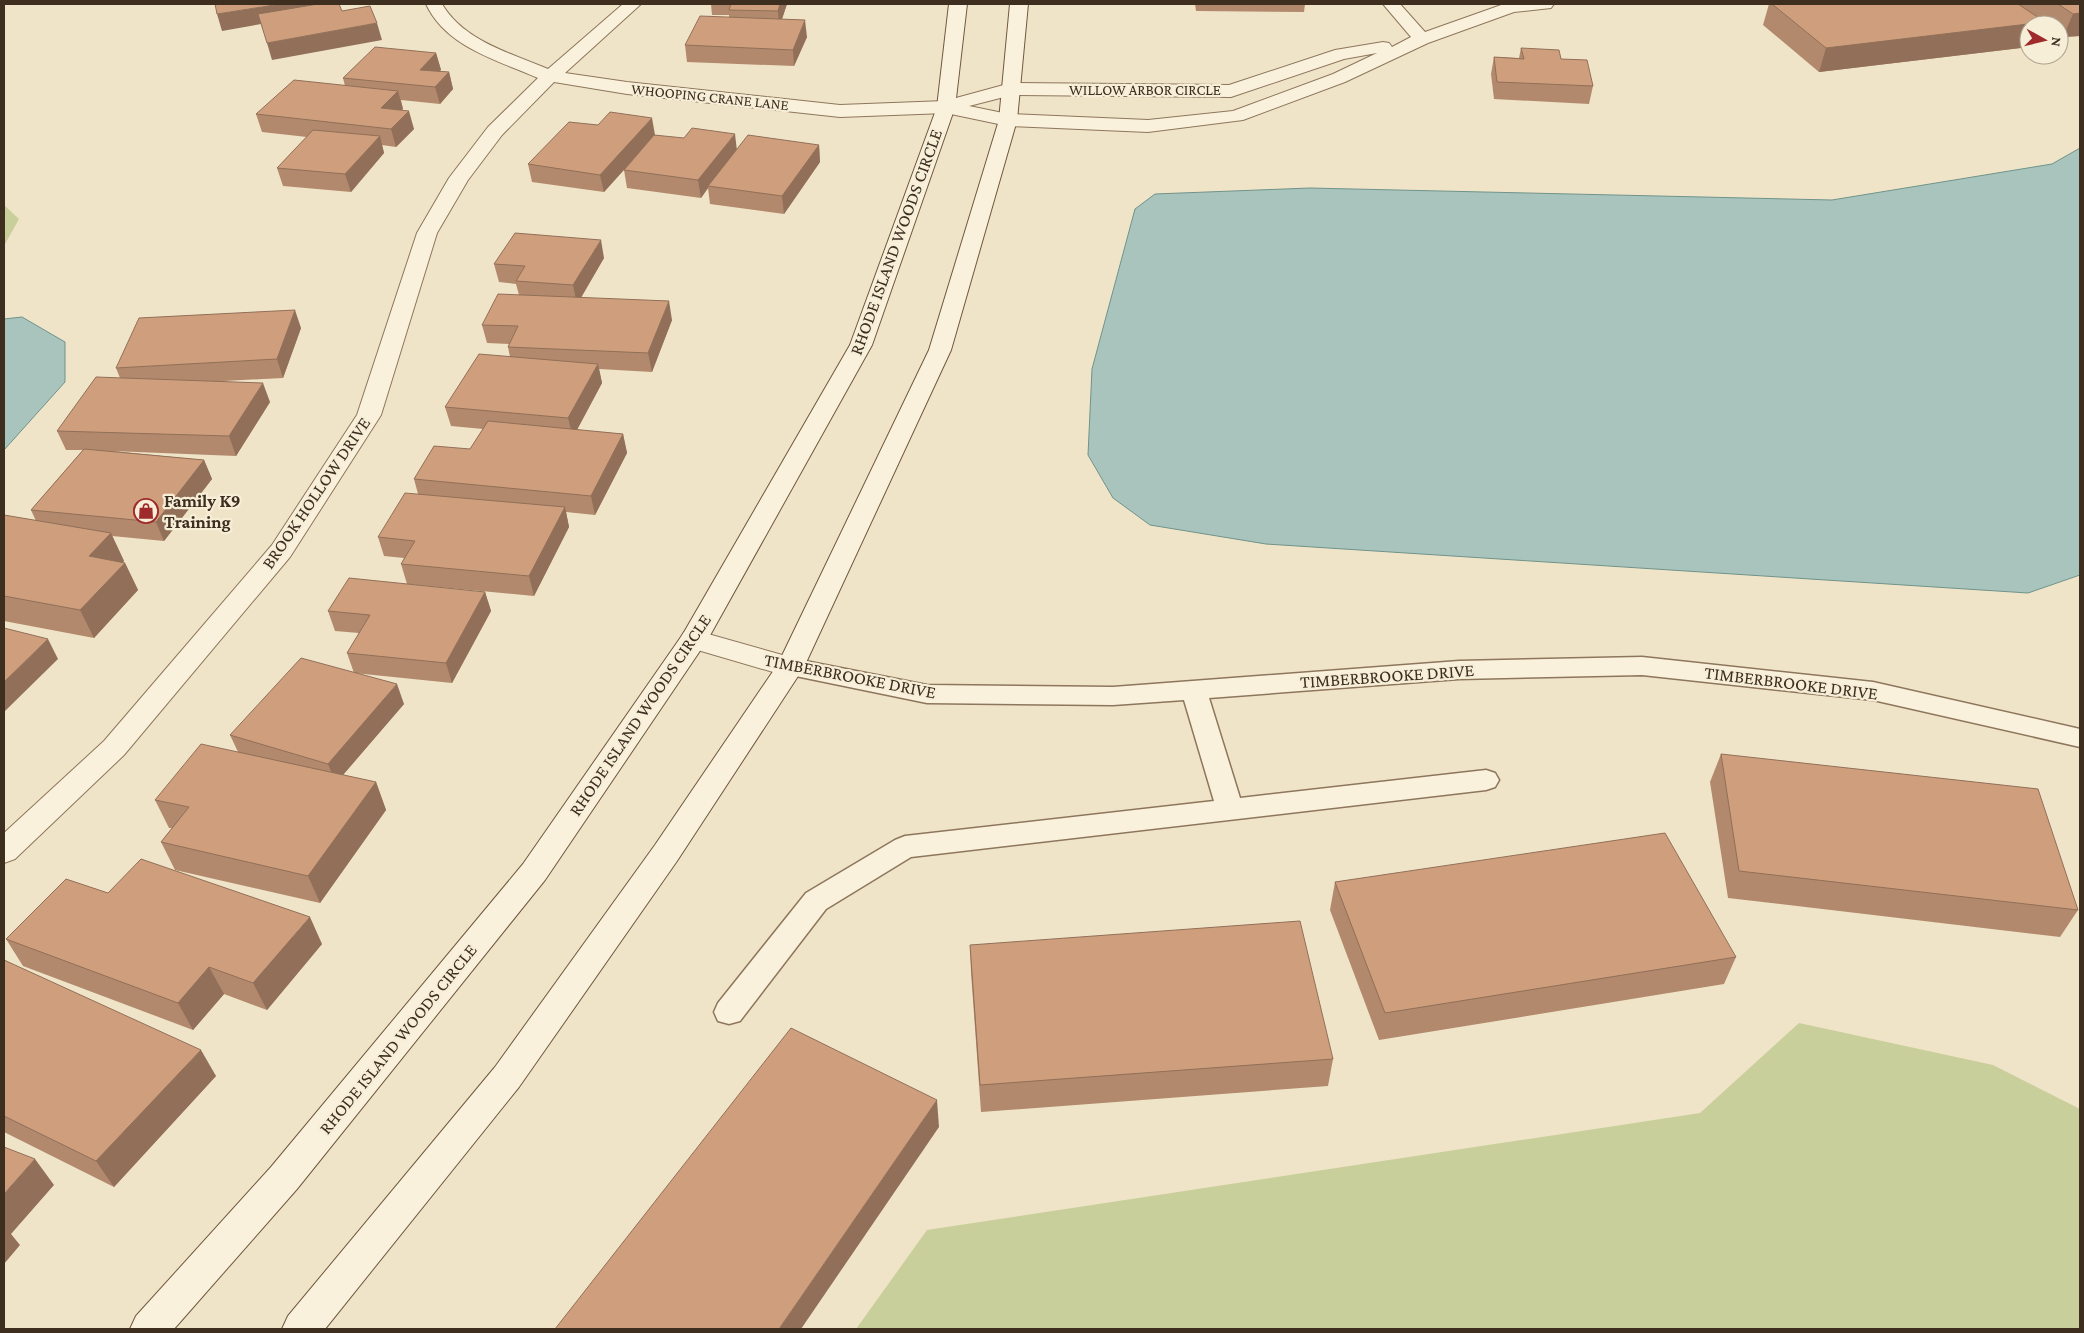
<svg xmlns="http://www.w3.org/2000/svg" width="2084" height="1333" viewBox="0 0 2084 1333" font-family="'Crimson Pro',serif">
<rect width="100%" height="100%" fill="#f0e4c8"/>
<g fill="#c9cf9b">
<polygon points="4,205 19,219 4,246"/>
<polygon points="1799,1023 1993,1065 2080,1109 2080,1329 856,1329 927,1230 1700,1113"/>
</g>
<g fill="#a9c4bc" stroke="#6f938a">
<polygon points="2080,148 2080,575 2028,593 1266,544 1150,525 1113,498 1088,455 1092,369 1135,209 1155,194 1310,188 1832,200 2052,164"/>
<polygon points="22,317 65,342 65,382 4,450 4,319"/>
</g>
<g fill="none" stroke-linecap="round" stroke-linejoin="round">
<defs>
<polygon id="lane" points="1642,657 1873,682 2080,729 2080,747 1873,700 1642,675 1459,679 1209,698 1240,798 1486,770 1495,773 1499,780 1495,787 1486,790 911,857 826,909 740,1021 729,1024 718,1021 714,1012 718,1003 806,893 895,840 905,836 1214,801 1184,700 1113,705 927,703 781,673 777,667 781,661 790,658 927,685 1113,687 1459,661"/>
<g id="street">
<path d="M 426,4 L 442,4 C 464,41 510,53 548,69 L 623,4 L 641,4 L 565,73 L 627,82 L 840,105 L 945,101 L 1011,83 L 1229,85 L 1335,50 L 1383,42 L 1389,43 L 1392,47 L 1411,37 L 1383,4 L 1400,4 L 1425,32 L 1504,4 L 1554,4 L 1551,8 L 1514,12 L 1428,43 L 1345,82 L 1243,120 L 1148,132 L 1008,126 L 946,113 L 840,117 L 627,94 L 554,82 L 502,135 L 468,180 L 437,233 L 381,415 L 290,557 L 124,755 L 15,859 L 4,863 L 4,833 L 104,741 L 272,545 L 357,415 L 417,233 L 449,178 L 488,127 L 538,78 C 497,60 446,47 426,4 ZM 1377,53 L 1333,74 L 1233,111 L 1148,120 L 1008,114 L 969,106 L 1012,95 L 1231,97 L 1344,59 Z"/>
<polygon points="694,630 800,660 804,667 800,674 790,677 684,646 680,639 684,632"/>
</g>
<g id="secondary">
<polygon points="949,4 967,4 955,107 872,345 708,639 545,880 297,1189 174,1329 130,1329 136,1316 271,1167 523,864 683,634 850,345 937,107"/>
<polygon points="1010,4 1028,4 1017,120 951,350 804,667 677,861 519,1087 325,1329 282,1329 288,1316 495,1067 655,845 778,664 929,350 999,120"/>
</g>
</defs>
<use href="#lane" stroke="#8d765c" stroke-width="3"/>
<use href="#street" stroke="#8d765c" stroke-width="2"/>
<use href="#secondary" stroke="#6f573f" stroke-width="2"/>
<use href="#lane" fill="#faf1dc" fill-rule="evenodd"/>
<use href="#street" fill="#faf1dc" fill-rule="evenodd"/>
<use href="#secondary" fill="#faf1dc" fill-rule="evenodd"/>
</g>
<g fill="#b2896c">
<polygon points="711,4 787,4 782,19 807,37 794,66 687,62 685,45 729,17 729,15 712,15"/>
<polygon points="1195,4 1305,4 1304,12 1196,11"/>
<polygon points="1769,4 2080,4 2080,36 2063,37 2059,34 2059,25 2046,25 2044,24 2044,25 2029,25 2029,47 1819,72 1763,25"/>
<polygon points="1521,48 1561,59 1593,86 1589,104 1494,99 1491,74 1494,57 1519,58"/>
<polygon points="436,53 441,70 439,71 449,72 453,89 440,104 401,100 403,109 401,110 414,129 396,147 382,145 384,153 351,192 283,186 277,168 307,137 262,132 256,114 345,86 343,78"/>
<polygon points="655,135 737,149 819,145 820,162 784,214 710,204 708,188 701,198 627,188 624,170 604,192 532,182 528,164"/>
<polygon points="604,258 581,298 672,320 652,372 599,369 602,383 577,430 623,434 627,453 595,515 566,512 569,527 534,596 407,584 401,564 404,558 384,556 378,537 418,494 414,479 470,449 483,429 451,426 445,407 510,357 508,347 509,344 487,343 482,325 519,295 516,284 499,282 494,264"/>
<polygon points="301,328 283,378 224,381 270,402 236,456 112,451 204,460 212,479 164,541 112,536 124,561 122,562 125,563 138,590 94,638 4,621 4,515 36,521 31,510 83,450 66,450 57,431 120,378 116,368"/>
<polygon points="485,592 491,611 452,683 354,673 404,704 343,775 376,782 386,810 320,903 175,870 161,842 172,828 169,828 155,800 238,752 230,735 354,673 347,653 359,633 335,631 328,611"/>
<polygon points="1721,754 2078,910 2060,937 1728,898 1710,782"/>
<polygon points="1335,882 1736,957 1724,984 1379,1040 1330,910"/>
<polygon points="108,893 322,944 267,1010 224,994 193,1030 23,966 6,939"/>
<polygon points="970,945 1333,1059 1328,1086 981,1112 971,972"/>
<polygon points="4,960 216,1076 114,1187 4,1132"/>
</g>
<g fill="#916f58">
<polygon points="281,4 338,4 261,24 222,31 217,14"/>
<polygon points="780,4 787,4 779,28 778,11"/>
<polygon points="2080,13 2080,36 2063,37 2073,14"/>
<polygon points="805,20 807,37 794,66 793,50"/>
<polygon points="2045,22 2044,25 2029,25 2029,47 1819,72 1826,48"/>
<polygon points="377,23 382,40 272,60 267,43"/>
<polygon points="436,53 441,70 425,86 420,70"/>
<polygon points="449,72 453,89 440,104 435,87"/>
<polygon points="398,91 403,109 386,126 381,108"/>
<polygon points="409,111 414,129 396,147 391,129"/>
<polygon points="652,118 655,135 604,192 600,175"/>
<polygon points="735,134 737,151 708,186 708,188 701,198 698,180"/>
<polygon points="380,136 384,153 351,192 345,174"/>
<polygon points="819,145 820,162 784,214 782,196"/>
<polygon points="601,240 604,258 577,304 573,285"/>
<polygon points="669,301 672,320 652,372 648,353"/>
<polygon points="295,310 301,328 283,378 277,359"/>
<polygon points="598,364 602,383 573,437 568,418"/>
<polygon points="263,383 270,402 236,456 229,436"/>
<polygon points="623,434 627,453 595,515 591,496"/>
<polygon points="204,460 212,479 164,541 156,522"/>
<polygon points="565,507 569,527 534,596 529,576"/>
<polygon points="111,533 124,561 102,584 89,556"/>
<polygon points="125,563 138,590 94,638 80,610"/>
<polygon points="485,592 491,611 452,683 446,663"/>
<polygon points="48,639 58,659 4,712 4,682"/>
<polygon points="397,684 404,704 336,783 328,764"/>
<polygon points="376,782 386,810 320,903 308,876"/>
<polygon points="310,917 322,944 267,1010 253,983"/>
<polygon points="209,967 224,994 193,1030 178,1003"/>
<polygon points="201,1050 216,1076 114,1187 96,1161"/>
<polygon points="937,1100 939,1127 801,1329 779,1329"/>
<polygon points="35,1159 54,1185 11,1234 20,1245 4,1264 4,1194"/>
</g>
<g fill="#cf9f7d" stroke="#916f58">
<polygon points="215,4 281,4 217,14"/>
<polygon points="318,4 339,4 342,11 370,6 377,23 267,43 258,14"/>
<polygon points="731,4 780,4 778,11 729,10"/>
<polygon points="1772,4 2018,4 2045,22 1826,48"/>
<polygon points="2058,4 2080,4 2080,13 2073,14"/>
<polygon points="700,16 805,20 793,50 685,45"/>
<polygon points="375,47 436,53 420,70 449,72 435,87 343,78"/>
<polygon points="1521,48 1559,50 1561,59 1587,60 1593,86 1497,82 1494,57 1524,59"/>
<polygon points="294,80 398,91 381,108 409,111 391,129 256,114"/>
<polygon points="610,112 652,118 600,175 528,164 569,122 598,125"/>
<polygon points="692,128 735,134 698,180 624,170 654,135 684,138"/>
<polygon points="313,130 380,136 345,174 277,168"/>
<polygon points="748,135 819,145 782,196 708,186"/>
<polygon points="515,233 601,240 573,285 516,281 525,266 494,264"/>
<polygon points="498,294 669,301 648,353 508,347 518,326 482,325"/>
<polygon points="295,310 277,359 116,368 139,318"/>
<polygon points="479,354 598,364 568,418 445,407"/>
<polygon points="96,377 263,383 229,436 57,431"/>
<polygon points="488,421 623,434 591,496 414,479 434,446 470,449"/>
<polygon points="84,449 204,460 156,522 31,510"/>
<polygon points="405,493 565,507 529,576 401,564 415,541 378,537"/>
<polygon points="4,515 111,533 89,556 125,563 80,610 4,596"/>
<polygon points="349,578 485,592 446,663 347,653 370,615 328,611"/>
<polygon points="4,628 48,639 4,682"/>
<polygon points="301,658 397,684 328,764 230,735"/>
<polygon points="201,744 376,782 308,876 161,842 189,807 155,800"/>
<polygon points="1721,754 2038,789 2078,910 1739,871"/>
<polygon points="1665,833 1736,957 1385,1013 1335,882"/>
<polygon points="141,859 310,917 253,983 209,967 178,1003 6,939 66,879 108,893"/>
<polygon points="1300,921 1333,1059 980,1085 970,945"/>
<polygon points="4,960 201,1050 96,1161 4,1116"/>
<polygon points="791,1028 937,1100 779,1329 555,1329"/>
<polygon points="4,1147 35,1159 4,1194"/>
</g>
<defs>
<symbol id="shop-ring" viewBox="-11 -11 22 22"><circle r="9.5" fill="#f7eed8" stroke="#9e2a2b" stroke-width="1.5"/><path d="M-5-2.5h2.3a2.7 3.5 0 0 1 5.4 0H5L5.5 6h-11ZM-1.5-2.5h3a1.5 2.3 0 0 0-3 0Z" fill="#9e2a2b"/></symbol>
</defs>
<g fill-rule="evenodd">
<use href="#shop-ring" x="132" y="497" width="28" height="28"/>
</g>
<g text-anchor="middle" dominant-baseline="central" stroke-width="4.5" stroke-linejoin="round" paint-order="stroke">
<g font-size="15" fill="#3d2e20" stroke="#f7eed8">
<text x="1145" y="90">WILLOW ARBOR CIRCLE</text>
<text transform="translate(710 97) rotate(6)">WHOOPING CRANE LANE</text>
</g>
<g font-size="18" fill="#3d2e20" stroke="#f7eed8">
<text transform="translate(896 242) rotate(-70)">RHODE ISLAND WOODS CIRCLE</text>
<text transform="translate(316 493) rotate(-56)">BROOK HOLLOW DRIVE</text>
<text transform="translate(850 676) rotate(11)">TIMBERBROOKE DRIVE</text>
<text transform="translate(1387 676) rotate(-4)">TIMBERBROOKE DRIVE</text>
<text transform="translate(1791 683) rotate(7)">TIMBERBROOKE DRIVE</text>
<text transform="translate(640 715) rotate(-56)">RHODE ISLAND WOODS CIRCLE</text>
<text transform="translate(398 1039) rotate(-51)">RHODE ISLAND WOODS CIRCLE</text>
</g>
<g font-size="18" font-weight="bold" fill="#3d2e20" stroke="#f7eed8" text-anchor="start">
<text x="164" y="501">Family K9<tspan x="164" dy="21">Training</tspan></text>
</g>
</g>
<rect width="2084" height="1333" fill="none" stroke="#3d2e20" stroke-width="10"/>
<g transform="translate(2044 40) rotate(98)"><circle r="24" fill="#f7eed8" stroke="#ada18e"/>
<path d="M0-4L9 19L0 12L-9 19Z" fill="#9e2a2b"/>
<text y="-8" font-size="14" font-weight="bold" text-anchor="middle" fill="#3d2e20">N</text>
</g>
</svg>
